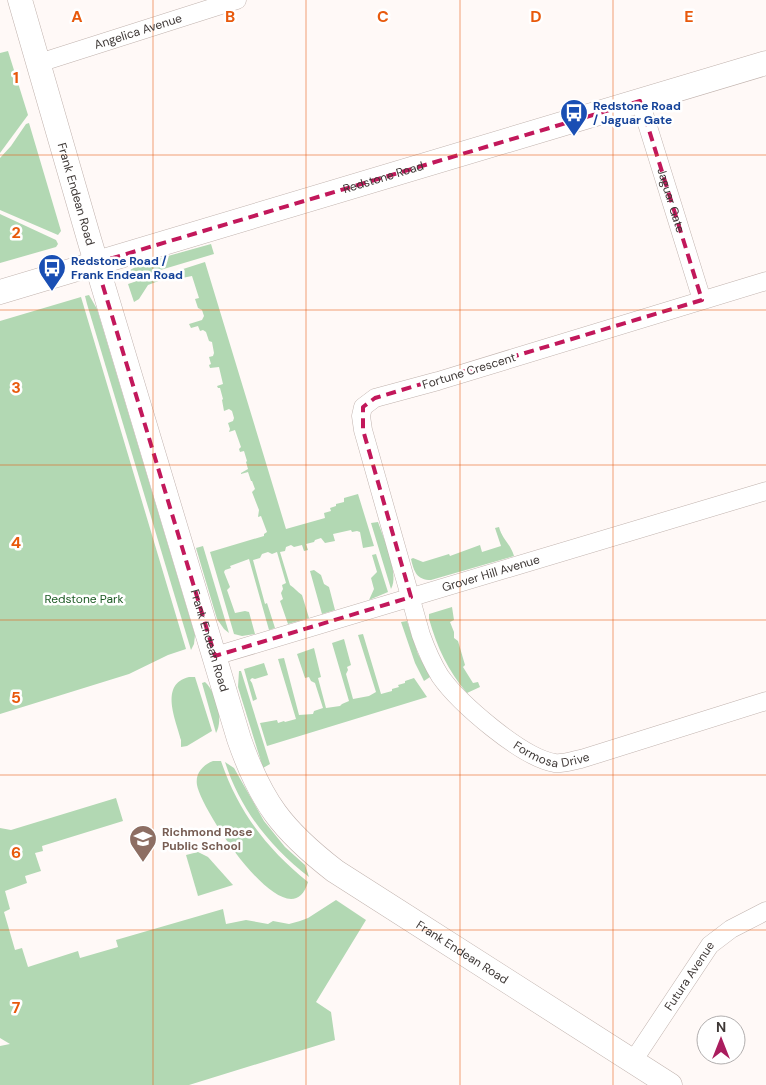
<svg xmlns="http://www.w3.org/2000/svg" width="766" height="1085" viewBox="0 0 766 1085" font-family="'DM Sans',sans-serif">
<rect width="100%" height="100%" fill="#fff9f7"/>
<g fill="#b2d8b3">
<polygon points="8,51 28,115 0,153 0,53"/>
<polygon points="29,123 61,231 58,235 0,210 0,158 11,146 26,124"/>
<polygon points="0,214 56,240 58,244 56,247 0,263"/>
<polygon points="211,244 214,254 127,280 126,275 130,270 143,263"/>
<path d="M 205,262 L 286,529 L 325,518 L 324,513 L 331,511 L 330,508 L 336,506 L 336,504 L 344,502 L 344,498 L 358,494 L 374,546 L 363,548 L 360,532 L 357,531 L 352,532 L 351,530 L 333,534 L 335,541 L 325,543 L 321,538 L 315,540 L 314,542 L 306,544 L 308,550 L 304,551 L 302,545 L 294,547 L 291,545 L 286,547 L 285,551 L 280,552 L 290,585 C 295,588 297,592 302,595 L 309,618 L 288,624 L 280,601 L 283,599 L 281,593 L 283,589 L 282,585 L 286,583 L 277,552 L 272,554 L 268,552 L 262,554 L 260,558 L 253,560 L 265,604 L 267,603 L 275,628 L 269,630 L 249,559 L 230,566 L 231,568 L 225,570 L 224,572 L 230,587 L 227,590 L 235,613 L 245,611 L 249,612 L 255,634 L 242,636 L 234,634 L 210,552 L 264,536 L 264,534 L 267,532 L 261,516 L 258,517 L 259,510 L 252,492 L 255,489 L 252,481 L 251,481 L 248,472 L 241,474 L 241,473 L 248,469 L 246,462 L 247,461 L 244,451 L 240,452 L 239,449 L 241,447 L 235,430 L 229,432 L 230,429 L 228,423 L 233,421 L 234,418 L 232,411 L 229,409 L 224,411 L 222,400 L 223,399 L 220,388 L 218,388 L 217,386 L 223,384 L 219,367 L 210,368 L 209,365 L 211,364 L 209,357 L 213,356 L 214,353 L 212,342 L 209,341 L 206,332 L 203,330 L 200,331 L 198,326 L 191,328 L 189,324 L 202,320 L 204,316 L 202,310 L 198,308 L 195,299 L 199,298 L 192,276 L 182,278 L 180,270 Z"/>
<polygon points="167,271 169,277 148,285 139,299 134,302 128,284"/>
<polygon points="89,295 97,309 195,635 194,644 191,650 87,304 85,296"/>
<polygon points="81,297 186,649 168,655 129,674 0,714 0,321"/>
<path d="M 378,522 C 383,537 400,575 391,589 L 371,523 Z"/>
<path d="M 499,527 C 502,539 510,543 514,556 L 431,580 C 417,580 414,572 411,559 L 413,558 L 423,562 L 449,554 L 450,556 L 480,545 L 482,552 L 501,546 L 495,528 Z"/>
<polygon points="203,546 229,633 224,629 217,619 196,548"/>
<polygon points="376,554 388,592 369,600 374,589 371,578 377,572 372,555"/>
<polygon points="314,570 321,575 324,584 329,587 335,610 322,614 310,571"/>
<path d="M 452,607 L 454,620 L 450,622 L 454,632 L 454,638 L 458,641 L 465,665 L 463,667 L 473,683 L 478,682 L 480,687 L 467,693 C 448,671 437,647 429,619 L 429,614 Z"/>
<polygon points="407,621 418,654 430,677 424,681 415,663 401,622"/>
<polygon points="363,634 381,694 392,691 392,689 399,687 398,685 405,683 405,681 414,678 427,697 267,746 260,723 277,720 278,723 284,721 285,722 296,719 278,659 284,658 299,715 313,714 314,711 323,708 315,683 311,681 309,677 305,678 297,654 314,648 321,677 318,678 326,708 340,706 342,704 349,701 332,643 344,639 351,665 347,667 348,670 346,674 353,699 369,696 376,692 358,635"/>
<polygon points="264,663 268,675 255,679 252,678 250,680 252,683 257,699 253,701 244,669"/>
<polygon points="239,671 241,671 270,764 263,768 238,687"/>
<path d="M 189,677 L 195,677 L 212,731 L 187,746 L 181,747 L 181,740 C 176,720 159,684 189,677 Z"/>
<path d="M 205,682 C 216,692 224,719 216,733 L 202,683 Z"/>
<path d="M 213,761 L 221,761 C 238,811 266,848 308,882 C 289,946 201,810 197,785 C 195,773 203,765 213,761 Z"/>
<path d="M 225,762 L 234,768 L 264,821 L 285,847 L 305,865 L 309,877 C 270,847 240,809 225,762 Z"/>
<polygon points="116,798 123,821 42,846 43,851 35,853 41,871 25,876 27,883 5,891 10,909 4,912 15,950 22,948 28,967 78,951 80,958 118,947 116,940 223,909 226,924 246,920 268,924 273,921 289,924 300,921 308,918 336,900 366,920 316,1002 331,1012 335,1040 189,1085 0,1085 0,1046 10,1044 0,1038 0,828 11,830"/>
<polygon points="198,852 208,857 233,885 198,896 186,855"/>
</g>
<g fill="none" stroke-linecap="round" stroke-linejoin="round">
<defs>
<g id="street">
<path id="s1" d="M 39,63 L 237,0"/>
<path id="s2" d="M 640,101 L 702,300"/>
<path id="s3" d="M 766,281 L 438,381 L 375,398 L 363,407 L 361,416 L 363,430 L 421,635 C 426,649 432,663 440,676 C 459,703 522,758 555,763 C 563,764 574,760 581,759 L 766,701"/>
<path id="s4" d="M 215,656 L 766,491"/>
<path id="s5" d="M 633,1061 L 710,945 L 731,929 L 766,911"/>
</g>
<g id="secondary">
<path id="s6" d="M 20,0 L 89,239 L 239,739 C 261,802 282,830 335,871 L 670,1085"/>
<path id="s7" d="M 0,292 L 766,63"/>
</g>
</defs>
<use href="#street" stroke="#c1b3ae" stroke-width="19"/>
<use href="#secondary" stroke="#c1b3ae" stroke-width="25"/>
<use href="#street" stroke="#fff" stroke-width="18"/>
<use href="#secondary" stroke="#fff" stroke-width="24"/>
</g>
<path fill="none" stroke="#c2185b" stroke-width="4" stroke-dasharray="10 6" stroke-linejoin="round" d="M 640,101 L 702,300 L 375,398 L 363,407 L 363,430 L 411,597 L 215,656 L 96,263 Z"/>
<path fill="none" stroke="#e8590c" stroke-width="1" stroke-opacity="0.55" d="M 153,0 L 153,1085M 306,0 L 306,1085M 460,0 L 460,1085M 613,0 L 613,1085M 0,155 L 766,155M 0,310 L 766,310M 0,465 L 766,465M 0,620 L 766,620M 0,775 L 766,775M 0,930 L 766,930"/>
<defs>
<symbol id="bus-pin" viewBox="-11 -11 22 30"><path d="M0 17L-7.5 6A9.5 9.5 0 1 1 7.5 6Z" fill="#1a4fb4" stroke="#fff"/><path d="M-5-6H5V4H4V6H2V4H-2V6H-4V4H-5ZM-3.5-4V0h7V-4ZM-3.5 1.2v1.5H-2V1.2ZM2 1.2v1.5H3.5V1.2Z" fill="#fff"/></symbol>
<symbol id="school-pin" viewBox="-11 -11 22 30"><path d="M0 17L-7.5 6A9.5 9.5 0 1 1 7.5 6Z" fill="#8d6e63" stroke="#fff"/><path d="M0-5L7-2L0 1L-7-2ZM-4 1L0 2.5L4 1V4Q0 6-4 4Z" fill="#fff"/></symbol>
</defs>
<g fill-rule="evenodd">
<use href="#bus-pin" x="558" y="97" width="32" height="43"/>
<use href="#bus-pin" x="36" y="252" width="32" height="43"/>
<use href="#school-pin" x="127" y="823" width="32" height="43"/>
</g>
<g text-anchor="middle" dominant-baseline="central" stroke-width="5" stroke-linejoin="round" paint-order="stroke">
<g font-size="12" fill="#3e3836" stroke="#fff">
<text stroke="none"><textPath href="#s1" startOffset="104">Angelica Avenue</textPath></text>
<text stroke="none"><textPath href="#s7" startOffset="400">Redstone Road</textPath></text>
<text stroke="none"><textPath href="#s6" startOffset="202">Frank Endean Road</textPath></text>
<text stroke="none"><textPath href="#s2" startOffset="104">Jaguar Gate</textPath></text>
<text transform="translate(469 371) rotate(-17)">Fortune Crescent</text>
<text stroke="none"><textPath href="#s4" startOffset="288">Grover Hill Avenue</textPath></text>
<text stroke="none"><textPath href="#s6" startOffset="668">Frank Endean Road</textPath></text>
<text stroke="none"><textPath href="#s3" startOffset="846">Formosa Drive</textPath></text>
<text stroke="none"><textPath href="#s6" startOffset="1088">Frank Endean Road</textPath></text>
<text stroke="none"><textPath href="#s5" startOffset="102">Futura Avenue</textPath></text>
</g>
<g font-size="12" font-weight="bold" fill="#164399" stroke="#fff" text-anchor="start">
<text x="593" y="106">Redstone Road<tspan x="593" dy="14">/ Jaguar Gate</tspan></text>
<text x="71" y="261">Redstone Road /<tspan x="71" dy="14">Frank Endean Road</tspan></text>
</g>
<g font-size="12" fill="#1d5b25" stroke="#fff">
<text x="84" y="599">Redstone Park</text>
</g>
<g font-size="12" font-weight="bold" fill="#785e54" stroke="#fff" text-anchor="start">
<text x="162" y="832">Richmond Rose<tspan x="162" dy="14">Public School</tspan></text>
</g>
</g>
<g font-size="16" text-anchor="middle" font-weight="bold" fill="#e8590c" stroke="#fff" stroke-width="5" stroke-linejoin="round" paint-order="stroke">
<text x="77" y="22">A</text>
<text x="230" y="22">B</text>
<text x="383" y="22">C</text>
<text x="536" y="22">D</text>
<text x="689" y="22">E</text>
<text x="16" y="83">1</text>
<text x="16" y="238">2</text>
<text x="16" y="393">3</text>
<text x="16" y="548">4</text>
<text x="16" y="703">5</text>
<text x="16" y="858">6</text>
<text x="16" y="1013">7</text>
</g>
<g transform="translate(721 1040)"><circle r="24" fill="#ffffff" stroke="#b2afaf"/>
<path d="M0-4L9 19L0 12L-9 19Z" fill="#aa1d5e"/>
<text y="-8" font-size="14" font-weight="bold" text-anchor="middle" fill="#3e3836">N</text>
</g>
</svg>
